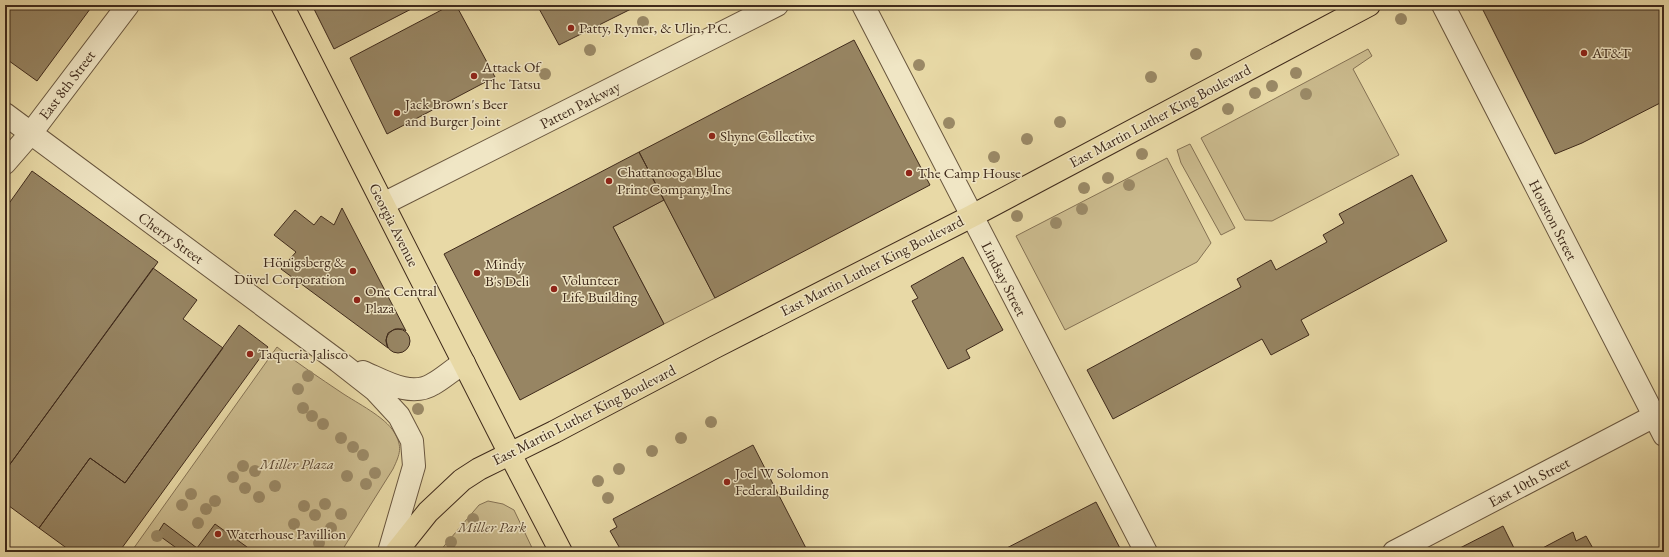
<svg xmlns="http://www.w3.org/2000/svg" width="1669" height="557" viewBox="0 0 1669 557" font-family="'EB Garamond',serif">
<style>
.green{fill:#cbbb8e;stroke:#857254}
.building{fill:#978563;stroke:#3f2a1b}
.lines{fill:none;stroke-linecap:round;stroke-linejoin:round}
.minor-casing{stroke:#69563e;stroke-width:24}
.major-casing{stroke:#3f2a1b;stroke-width:24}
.minor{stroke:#f0e6c5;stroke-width:22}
.major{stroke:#e8d9a6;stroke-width:22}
.tree{fill:#9a8966}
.poi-dot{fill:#8f2418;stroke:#f0e6c5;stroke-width:1.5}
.labels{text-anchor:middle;stroke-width:3;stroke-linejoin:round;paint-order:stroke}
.poi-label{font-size:15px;fill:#3f2a1b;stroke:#f0e6c5;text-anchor:start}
.street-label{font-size:15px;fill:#3f2a1b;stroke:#f0e6c5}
.park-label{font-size:15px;font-style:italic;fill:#5b4732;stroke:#f0e6c5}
</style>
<rect width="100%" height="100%" fill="#e8d9a6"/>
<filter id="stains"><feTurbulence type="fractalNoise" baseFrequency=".005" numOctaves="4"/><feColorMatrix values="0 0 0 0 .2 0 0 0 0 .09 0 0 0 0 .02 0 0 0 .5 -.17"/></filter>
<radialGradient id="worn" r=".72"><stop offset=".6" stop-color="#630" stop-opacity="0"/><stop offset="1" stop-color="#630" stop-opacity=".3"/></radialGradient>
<path class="green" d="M1368,49L1372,56L1353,69L1399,155L1272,221L1245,220L1201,138Z
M1190,144L1235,228L1221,235L1181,163L1177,150Z
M1167,158L1211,243L1197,262L1065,330L1016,236Z
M664,200L715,298L664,324L613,227Z
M277,347C298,364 320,378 342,393C357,403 385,417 394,432C403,447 400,454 393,469L341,552H131Z
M488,501L503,504L514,510L534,552H439L479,505Z"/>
<path class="building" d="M5,5H93L37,81L5,58Z
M312,5H419L334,49Z
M451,5H456L495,77L387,134L350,58Z
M537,5H639L559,45Z
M1482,5H1664V101L1582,143L1555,154L1481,6Z
M854,40L930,185L715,298L639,152Z
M639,152L664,200L613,227L664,324L520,400L444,254Z
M32,171L158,262L5,471V209Z
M1412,175L1447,241L1301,320L1309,335L1271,355L1262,339L1113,419L1087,370L1241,287L1237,279L1271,260L1276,270L1327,242L1323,235L1344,223L1339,214Z
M342,208L406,331L403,329H395L388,333L386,340L388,348L281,269L296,252L274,235L295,210L314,225L321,216L334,225Z
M963,257L1003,330L966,350L970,358L948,369L912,301L918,298L911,286Z
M153,268L197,300L183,319L223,348L125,483L90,458L39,528L5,503V471Z
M239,325L268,347L119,552H72L39,528L90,458L125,483Z
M386 341a12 12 0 1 1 24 0a12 12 0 1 1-24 0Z
M753,445L808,552H622L610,531L617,527L613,519Z
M1096,502L1122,552H999Z
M164,523L197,548L194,552H182L157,534Z
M215,524L247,547L253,552H194Z
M1503,526L1516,552H1460L1458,549Z
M1573,532L1576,541L1586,536L1595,552H1535Z"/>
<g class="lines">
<defs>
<path id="minor" d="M863,5L1146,552
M1443,5L1664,435
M5,114L338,361L375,390L399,416L412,441L414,466L389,552
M5,163L31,133L128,5
M383,204L777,5
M363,372C384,381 411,398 433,384C444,378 453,369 464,363
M1394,552L1664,411"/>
<path id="major" d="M282,5L510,454L561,552
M396,552L428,512L462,480L479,469L554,432L715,347L972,216L1369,5"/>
</defs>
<use href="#minor" class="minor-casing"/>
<use href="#major" class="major-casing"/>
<use href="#minor" class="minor"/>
<use href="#major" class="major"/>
</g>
<g class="tree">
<circle cx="1401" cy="19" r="6"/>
<circle cx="643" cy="22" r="6"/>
<circle cx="590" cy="50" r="6"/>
<circle cx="1196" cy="54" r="6"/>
<circle cx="919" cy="65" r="6"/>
<circle cx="1296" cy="73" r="6"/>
<circle cx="545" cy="74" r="6"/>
<circle cx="1151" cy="77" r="6"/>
<circle cx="1272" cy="86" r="6"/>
<circle cx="1255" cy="93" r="6"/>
<circle cx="1306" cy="94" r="6"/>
<circle cx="1228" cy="109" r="6"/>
<circle cx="1060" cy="122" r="6"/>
<circle cx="949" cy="123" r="6"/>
<circle cx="1027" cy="139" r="6"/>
<circle cx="1142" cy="154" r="6"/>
<circle cx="994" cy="157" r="6"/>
<circle cx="1108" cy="178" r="6"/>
<circle cx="1129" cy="185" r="6"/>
<circle cx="1084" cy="188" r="6"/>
<circle cx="1082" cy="209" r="6"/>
<circle cx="1017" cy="216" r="6"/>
<circle cx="1056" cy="223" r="6"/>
<circle cx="308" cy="376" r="6"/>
<circle cx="298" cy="389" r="6"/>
<circle cx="303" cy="408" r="6"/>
<circle cx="418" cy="409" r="6"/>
<circle cx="312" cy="416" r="6"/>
<circle cx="711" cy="422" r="6"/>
<circle cx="323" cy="424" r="6"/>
<circle cx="341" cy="438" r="6"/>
<circle cx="681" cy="438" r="6"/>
<circle cx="353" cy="447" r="6"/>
<circle cx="652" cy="451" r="6"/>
<circle cx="363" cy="455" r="6"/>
<circle cx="243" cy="466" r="6"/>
<circle cx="619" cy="469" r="6"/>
<circle cx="255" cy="471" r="6"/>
<circle cx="375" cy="473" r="6"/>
<circle cx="347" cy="476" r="6"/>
<circle cx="233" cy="477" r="6"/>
<circle cx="598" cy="481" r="6"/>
<circle cx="366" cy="484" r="6"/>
<circle cx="275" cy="486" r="6"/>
<circle cx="245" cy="488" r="6"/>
<circle cx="191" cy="494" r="6"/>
<circle cx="259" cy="497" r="6"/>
<circle cx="608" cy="498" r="6"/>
<circle cx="215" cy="501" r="6"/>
<circle cx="325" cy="504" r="6"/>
<circle cx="182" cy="505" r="6"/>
<circle cx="304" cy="506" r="6"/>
<circle cx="206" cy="509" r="6"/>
<circle cx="341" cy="514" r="6"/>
<circle cx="315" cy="515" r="6"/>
<circle cx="473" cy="519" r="6"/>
<circle cx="198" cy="523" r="6"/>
<circle cx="294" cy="524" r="6"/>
<circle cx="331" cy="528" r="6"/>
<circle cx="157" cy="536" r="6"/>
<circle cx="451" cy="542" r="6"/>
<circle cx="319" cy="543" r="6"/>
</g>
<g class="poi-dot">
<circle cx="571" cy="28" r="4"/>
<circle cx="1584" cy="53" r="4"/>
<circle cx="474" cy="76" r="4"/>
<circle cx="397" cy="113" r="4"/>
<circle cx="712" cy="136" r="4"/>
<circle cx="909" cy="173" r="4"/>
<circle cx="609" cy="181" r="4"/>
<circle cx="353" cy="271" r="4"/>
<circle cx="477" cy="273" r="4"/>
<circle cx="554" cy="289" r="4"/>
<circle cx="357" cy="300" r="4"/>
<circle cx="250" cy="354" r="4"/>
<circle cx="727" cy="482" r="4"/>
<circle cx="218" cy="534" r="4"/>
</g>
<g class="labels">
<g class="poi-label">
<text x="579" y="33">Patty, Rymer, &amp; Ulin, P.C.</text>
<text x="1592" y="58">AT&amp;T</text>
<text x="482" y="72">Attack Of<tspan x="482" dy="17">The Tatsu</tspan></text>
<text x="405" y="109">Jack Brown's Beer<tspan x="405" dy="17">and Burger Joint</tspan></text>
<text x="720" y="141">Shyne Collective</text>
<text x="617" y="177">Chattanooga Blue<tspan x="617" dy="17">Print Company, Inc</tspan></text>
<text x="917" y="178">The Camp House</text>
<text x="345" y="267" text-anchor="end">Hönigsberg &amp;<tspan x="345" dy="17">Düvel Corporation</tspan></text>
<text x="485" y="269">Mindy<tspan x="485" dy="17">B's Deli</tspan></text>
<text x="562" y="285">Volunteer<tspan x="562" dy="17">Life Building</tspan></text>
<text x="365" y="296">One Central<tspan x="365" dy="17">Plaza</tspan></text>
<text x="258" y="359">Taqueria Jalisco</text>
<text x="735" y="478">Joel W Solomon<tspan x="735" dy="17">Federal Building</tspan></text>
<text x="226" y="539">Waterhouse Pavillion</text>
</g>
<g class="street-label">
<text transform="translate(67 85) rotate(-53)" y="5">East 8th Street</text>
<text transform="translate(580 105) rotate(-27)" y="5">Patten Parkway</text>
<text transform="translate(1160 116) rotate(-28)" y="5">East Martin Luther King Boulevard</text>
<text transform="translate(1553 220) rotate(63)" y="5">Houston Street</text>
<text transform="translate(394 225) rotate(63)" y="5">Georgia Avenue</text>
<text transform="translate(171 238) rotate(36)" y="5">Cherry Street</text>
<text transform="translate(872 266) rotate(-27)" y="5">East Martin Luther King Boulevard</text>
<text transform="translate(1004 279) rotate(63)" y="5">Lindsay Street</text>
<text transform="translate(584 415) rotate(-27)" y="5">East Martin Luther King Boulevard</text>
<text transform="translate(1529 482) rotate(-28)" y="5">East 10th Street</text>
</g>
<g class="park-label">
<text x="297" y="469">Miller Plaza</text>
<text x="492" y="532">Miller Park</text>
</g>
</g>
<rect width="1669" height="557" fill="none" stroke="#e8d9a6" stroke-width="20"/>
<rect x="6" y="6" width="1657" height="545" fill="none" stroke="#3f2a1b" stroke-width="2"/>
<rect x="10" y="10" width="1649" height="537" fill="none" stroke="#3f2a1b"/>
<rect width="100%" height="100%" filter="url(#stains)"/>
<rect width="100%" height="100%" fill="url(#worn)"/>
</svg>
